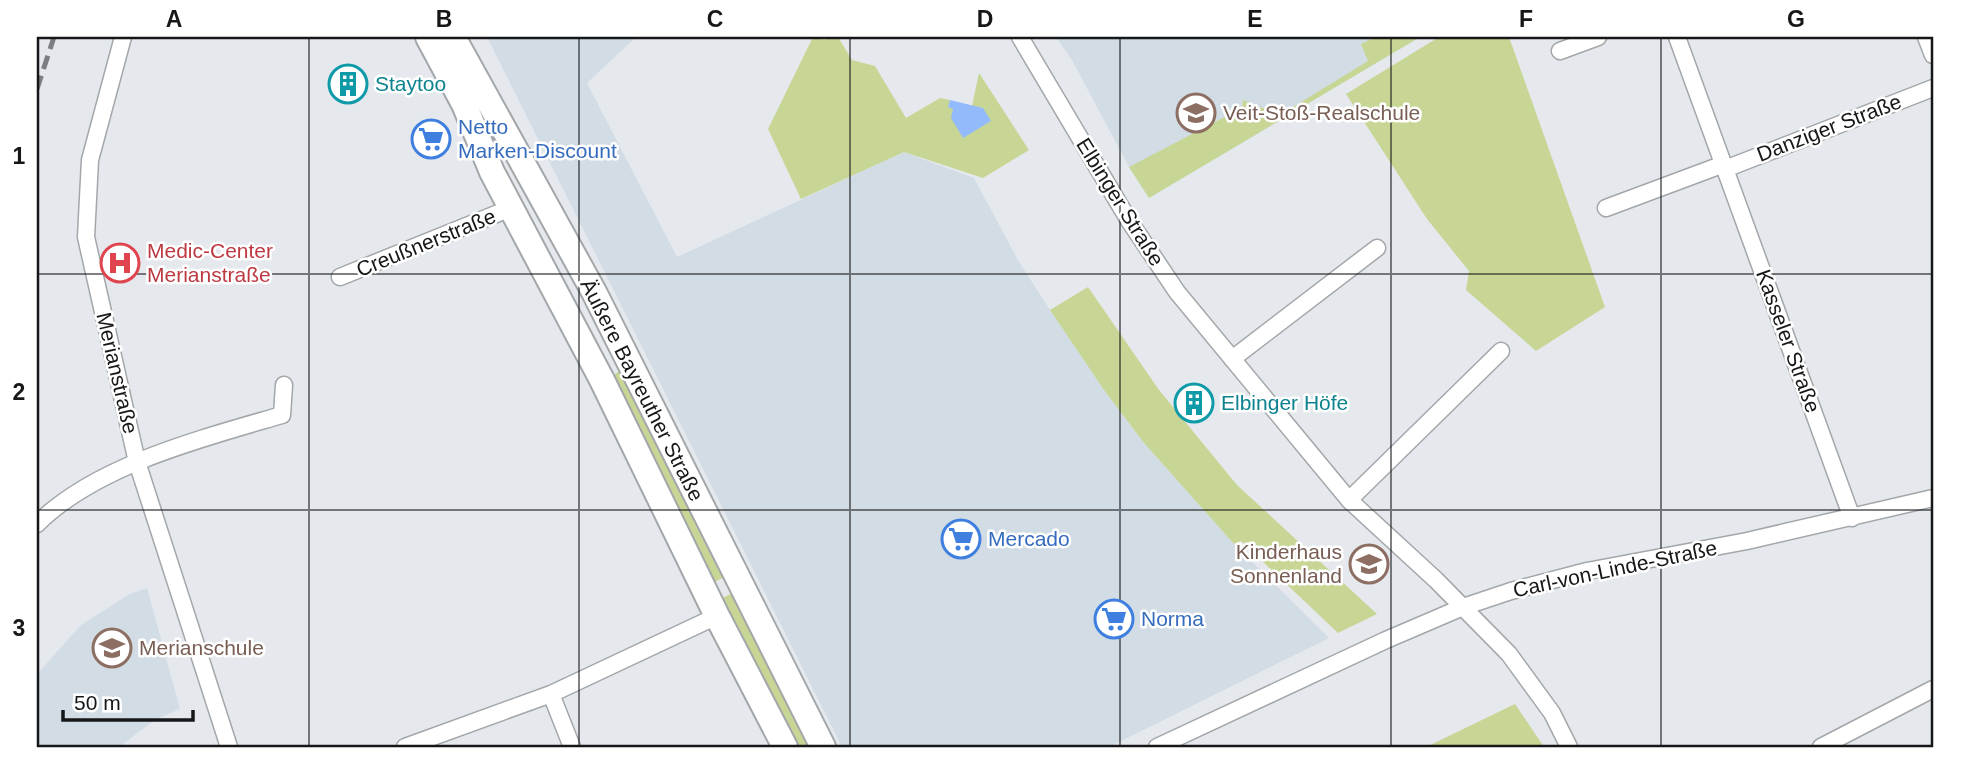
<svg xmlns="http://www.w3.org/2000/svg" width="1970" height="784" viewBox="0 0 1970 784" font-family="Arial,sans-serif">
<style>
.built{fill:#d2dce5}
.green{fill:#c7d694}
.water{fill:#93bbfb}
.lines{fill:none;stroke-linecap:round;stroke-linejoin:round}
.minor-casing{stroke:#a3a7aa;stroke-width:19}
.primary-casing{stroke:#a3a7aa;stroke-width:28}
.minor{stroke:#fff;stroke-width:16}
.primary{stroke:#fff;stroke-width:24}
.rail{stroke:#7c7f82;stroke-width:5;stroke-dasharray:14 7;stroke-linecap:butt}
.grid{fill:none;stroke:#161719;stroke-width:2;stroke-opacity:0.55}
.labels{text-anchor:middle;stroke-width:5;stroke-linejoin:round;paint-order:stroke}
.culture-label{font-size:21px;fill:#0d838f;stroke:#fff;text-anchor:start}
.education-label{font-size:21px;fill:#785e54;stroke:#fff;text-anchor:start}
.shop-label{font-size:21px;fill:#366cbe;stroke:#fff;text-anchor:start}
.street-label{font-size:21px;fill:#161719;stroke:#fff}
.health-label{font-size:21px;fill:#be3a42;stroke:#fff;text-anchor:start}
.neatline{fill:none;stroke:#161719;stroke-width:2.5}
.grid-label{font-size:23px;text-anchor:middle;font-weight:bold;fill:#161719}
</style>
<rect width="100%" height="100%" fill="#e5e9ed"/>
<path class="built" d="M487,37H636L587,83L677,257L904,152L974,178L1019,262L1050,310L1104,390L1144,443L1234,544L1329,638L1109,747H842Z
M1056,37H1420L1149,198L1129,167L1072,60Z
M147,588L180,709L156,719L119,747H37V674L81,625L130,594Z"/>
<path class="green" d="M813,37L825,40L826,37H838L852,60L875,66L906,118L940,98L950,100L948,107L983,108L972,106L979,73L1029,150L983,178L904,152L801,199L768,129Z
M1375,37H1420L1149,198L1129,167L1242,108L1243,100L1280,115L1368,61L1361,44Z
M1439,37H1509L1605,307L1536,351L1466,290L1469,271L1427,219L1346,94Z
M1088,287L1159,390L1237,485L1377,614L1338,633L1241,541L1234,544L1144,443L1104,390L1050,310Z
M618,372H623L728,575L711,584L613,376Z
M736,591L814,747H793L719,600Z
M1515,704L1544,747H1426Z"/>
<path class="water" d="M950,100L983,108L991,121L963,138L951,118L953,109L948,107Z"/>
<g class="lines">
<defs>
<path id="minor" d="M123,37L90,160L86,237L137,462L229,747
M1020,37L1128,219L1177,292L1349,500L1436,580L1509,654L1552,713L1569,747
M1677,37L1852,518
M1926,37L1933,55
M1560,51L1598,37
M1725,169L1933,88
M1606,208L1724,164
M340,277L511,208
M1232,359L1377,248
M1349,500L1501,351
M37,524C96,465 203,438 282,415L284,385
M551,694L572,747
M405,747L551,694L717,616
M1157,747L1386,640L1463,607L1511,591L1587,571L1747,541L1933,498
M1821,747L1933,689"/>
<path id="primary" d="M428,37L464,104L492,172L602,380L717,616L785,747
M453,37L594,292L823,747"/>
</defs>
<use href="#minor" class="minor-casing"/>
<use href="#primary" class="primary-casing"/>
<use href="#minor" class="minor"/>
<use href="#primary" class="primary"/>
<path class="rail" d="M37,89L54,37"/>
</g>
<path class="grid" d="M309,37V747M579,37V747M850,37V747M1120,37V747M1391,37V747M1661,37V747M37,274H1933M37,510H1933"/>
<defs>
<symbol id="building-ring" viewBox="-11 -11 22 22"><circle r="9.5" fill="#fff" stroke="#0f9aa8" stroke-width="1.5"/><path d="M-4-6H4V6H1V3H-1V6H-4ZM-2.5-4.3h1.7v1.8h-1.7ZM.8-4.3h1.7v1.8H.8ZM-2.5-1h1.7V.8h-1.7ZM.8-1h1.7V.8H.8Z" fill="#0f9aa8"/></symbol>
<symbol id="school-ring" viewBox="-11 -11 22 22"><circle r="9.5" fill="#fff" stroke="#8d6e63" stroke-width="1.5"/><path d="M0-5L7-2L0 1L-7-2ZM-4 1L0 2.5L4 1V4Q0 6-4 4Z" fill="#8d6e63"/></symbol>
<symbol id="supermarket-ring" viewBox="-11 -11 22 22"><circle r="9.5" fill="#fff" stroke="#3f7fe0" stroke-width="1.5"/><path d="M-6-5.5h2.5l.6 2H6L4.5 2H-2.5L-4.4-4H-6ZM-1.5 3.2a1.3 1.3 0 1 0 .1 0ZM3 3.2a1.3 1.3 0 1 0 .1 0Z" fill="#3f7fe0"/></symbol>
<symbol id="hospital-ring" viewBox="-11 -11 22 22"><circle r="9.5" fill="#fff" stroke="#e0444e" stroke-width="1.5"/><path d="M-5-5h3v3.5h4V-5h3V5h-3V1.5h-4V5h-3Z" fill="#e0444e"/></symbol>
</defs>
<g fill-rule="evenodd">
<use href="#building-ring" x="326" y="62" width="44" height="44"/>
<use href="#school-ring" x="1174" y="91" width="44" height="44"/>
<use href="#supermarket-ring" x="409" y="117" width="44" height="44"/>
<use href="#hospital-ring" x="98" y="241" width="44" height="44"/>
<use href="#building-ring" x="1172" y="381" width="44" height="44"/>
<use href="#supermarket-ring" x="939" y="517" width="44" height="44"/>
<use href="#school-ring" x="1347" y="542" width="44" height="44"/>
<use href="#supermarket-ring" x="1092" y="597" width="44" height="44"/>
<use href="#school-ring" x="90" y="626" width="44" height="44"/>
</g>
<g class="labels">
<g class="culture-label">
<text x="375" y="91">Staytoo</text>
<text x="1221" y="410">Elbinger Höfe</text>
</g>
<g class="education-label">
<text x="1223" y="120">Veit-Stoß-Realschule</text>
<text x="1342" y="559" text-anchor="end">Kinderhaus<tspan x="1342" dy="24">Sonnenland</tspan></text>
<text x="139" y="655">Merianschule</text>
</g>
<g class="shop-label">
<text x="458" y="134">Netto<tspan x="458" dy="24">Marken-Discount</tspan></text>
<text x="988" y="546">Mercado</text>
<text x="1141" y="626">Norma</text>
</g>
<g class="street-label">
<text transform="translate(1829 128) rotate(-21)" y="7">Danziger Straße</text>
<text transform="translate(1120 202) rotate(58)" y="7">Elbinger Straße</text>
<text transform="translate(426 243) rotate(-22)" y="7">Creußnerstraße</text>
<text transform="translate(1788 341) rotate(70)" y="7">Kasseler Straße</text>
<text transform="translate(117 373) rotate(77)" y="7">Merianstraße</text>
<text transform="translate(642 390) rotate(63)" y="7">Äußere Bayreuther Straße</text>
<text transform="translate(1615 569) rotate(-12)" y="7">Carl-von-Linde-Straße</text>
</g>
<g class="health-label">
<text x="147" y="258">Medic-Center<tspan x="147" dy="24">Merianstraße</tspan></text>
</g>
</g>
<rect width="1970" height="784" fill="none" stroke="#ffffff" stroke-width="77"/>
<path d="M63 710v10h130v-10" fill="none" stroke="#161719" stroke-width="3.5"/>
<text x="74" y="710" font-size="21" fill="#161719" stroke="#ffffff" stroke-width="5" paint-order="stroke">50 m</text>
<rect x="38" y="38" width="1894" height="708" class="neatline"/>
<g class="grid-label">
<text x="174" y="27">A</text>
<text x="444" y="27">B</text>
<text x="715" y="27">C</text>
<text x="985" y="27">D</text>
<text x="1255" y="27">E</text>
<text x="1526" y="27">F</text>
<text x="1796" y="27">G</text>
<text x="19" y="164">1</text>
<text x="19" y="400">2</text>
<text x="19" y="636">3</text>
</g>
</svg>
